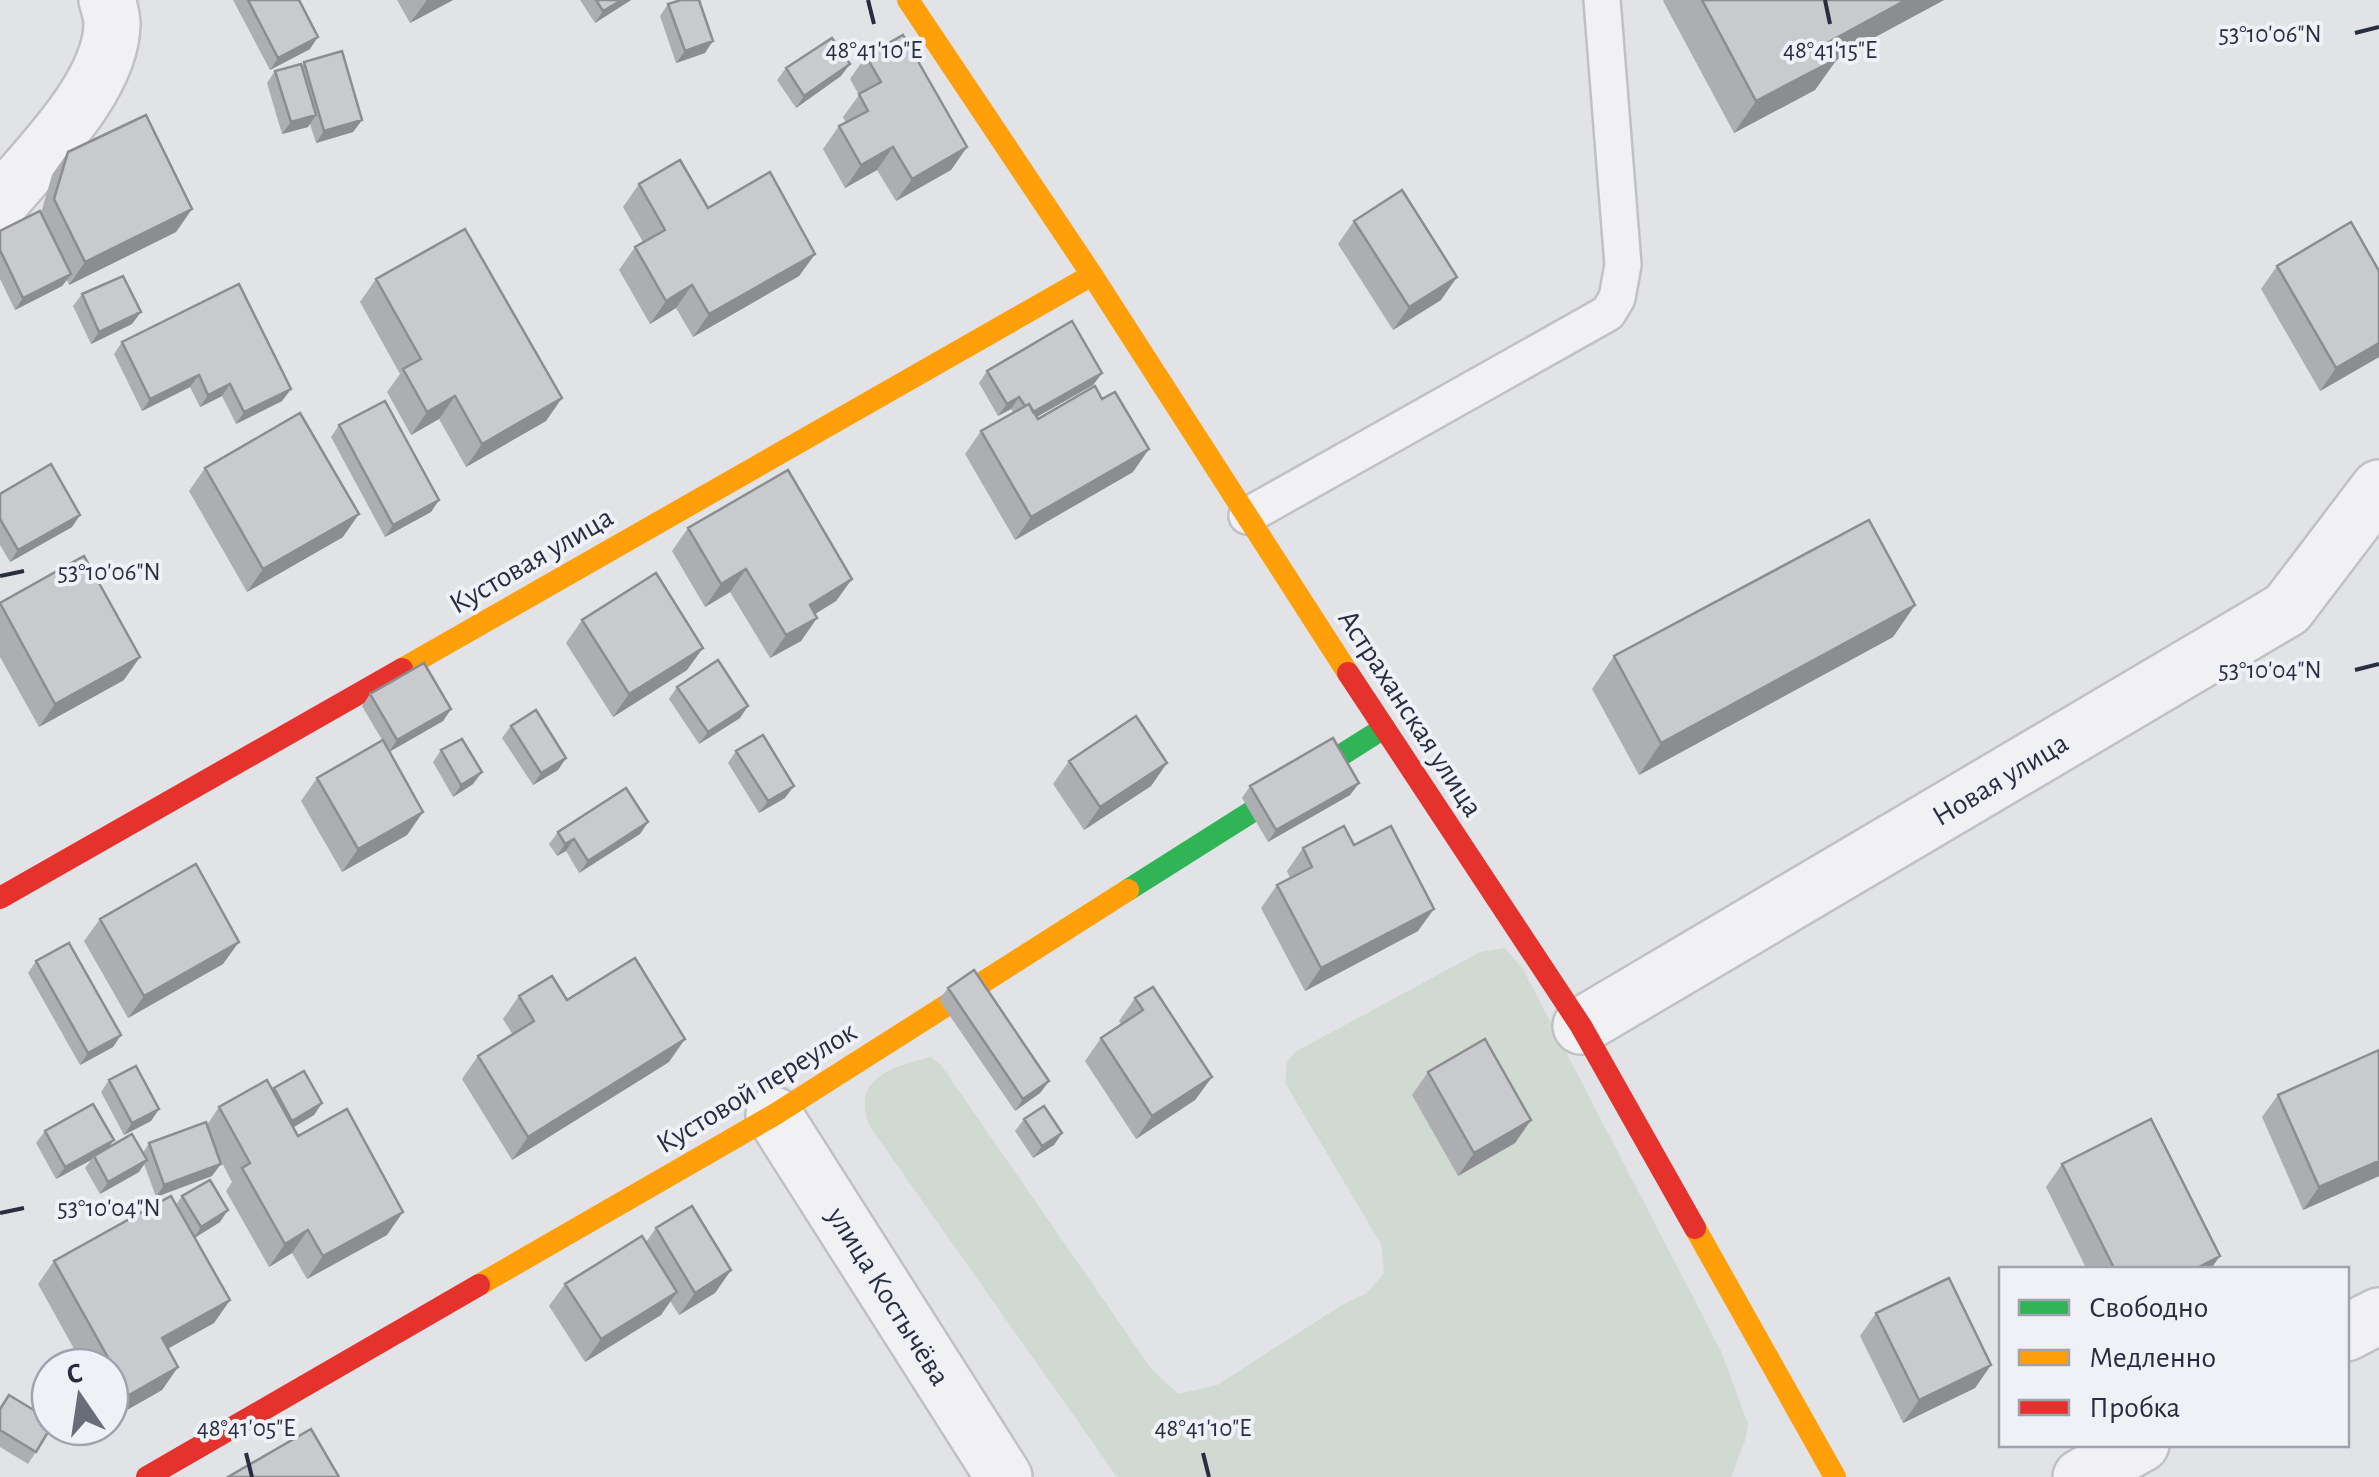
<svg xmlns="http://www.w3.org/2000/svg" width="2379" height="1477" viewBox="0 0 2379 1477" font-family="'Alegreya Sans',sans-serif">
<style>
.green{fill:#d1dad2}
.lines{fill:none;stroke-linecap:round;stroke-linejoin:round}
.lane-casing{stroke:#c0c1c5;stroke-width:40}
.street-casing{stroke:#c0c1c5;stroke-width:60}
.lane{stroke:#f1f1f3;stroke-width:35}
.street{stroke:#f1f1f3;stroke-width:55}
.fast{stroke:#30b455;stroke-width:22}
.slow{stroke:#ff9f0a;stroke-width:22}
.jam{stroke:#e5322d;stroke-width:22}
.wall{fill:#acaeb1}
.shaded-wall{fill:#8c8d90}
.building{fill:#c8cace;stroke:#8c8d90;stroke-width:2.5}
.ticks{fill:none;stroke:#282e40;stroke-width:4}
.labels{text-anchor:middle;stroke-width:8;stroke-linejoin:round;paint-order:stroke}
.street-label{font-size:30px;fill:#282e40;stroke:#eff1f6}
.ticks-label{font-size:25px;text-anchor:middle;fill:#282e40;stroke:#eff1f6;stroke-width:8;stroke-linejoin:round;paint-order:stroke}
</style>
<rect width="100%" height="100%" fill="#e2e3e7"/>
<path class="green" d="M1505,948L1523,969L1721,1351L1748,1424L1746,1438L1731,1477H1117L868,1124C867,1117 864,1106 865,1099C868,1072 909,1062 931,1057L941,1065L1150,1367L1178,1394L1217,1385L1342,1305L1367,1293L1384,1273L1381,1244L1285,1083L1287,1062L1295,1052L1480,952Z"/>
<g class="lines">
<defs>
<path id="lane" d="M1247,516L1608,313L1617,298L1623,265L1602,0"/>
<path id="street" d="M0,203C38,157 112,86 112,23C112,16 109,7 107,0
M1581,1026L2287,609L2379,488
M774,1115L1004,1477
M2346,1333L2379,1316
M2081,1477L2141,1444"/>
</defs>
<use href="#lane" class="lane-casing"/>
<use href="#street" class="street-casing"/>
<use href="#lane" class="lane"/>
<use href="#street" class="street"/>
<path class="fast" d="M1128,890L1384,728"/>
<path class="slow" d="M908,0L1092,275L1348,673
M402,669L1092,275
M1695,1228L1835,1477
M479,1285L774,1115L1128,890"/>
<path class="jam" d="M1348,673L1581,1026L1695,1228
M0,898L402,669
M147,1477L479,1285"/>
</g>
<path class="wall" d="M233,0H299L310,49L270,70Z
M397,0H453L410,23Z
M580,0H631L595,23Z
M1664,0H1944L1837,57L1815,90L1734,133L1663,1Z
M668,4L705,53L676,63L660,16Z
M866,56L967,147L951,170L896,201L877,170L845,188L823,149L839,126L846,123L843,117L859,95L850,79Z
M304,62L362,120L353,132L316,143L310,124L308,127L282,134L267,83L275,71L302,66Z
M786,68L841,76L796,108L777,80Z
M68,152L192,209L176,232L69,285L67,280L62,286L15,310L0,279V231L41,213L52,175Z
M639,184L708,208L815,254L799,276L693,337L676,308L650,324L619,270L635,247L643,242L623,207Z
M1354,221L1441,300L1393,330L1338,244Z
M2277,266L2379,357L2320,391L2261,289Z
M376,279L546,421L466,467L439,419L411,435L387,392L400,374L360,302Z
M82,294L132,324L91,344L73,306Z
M122,342L291,389L282,401L236,424L222,396L200,407L190,387L142,411L114,354Z
M987,371L1102,373L1093,385L1036,417L1133,472L1015,540L965,454L981,431L1013,412L1011,409L998,416L979,383Z
M339,425L439,500L431,512L385,537L331,437Z
M205,468L343,537L247,592L189,491Z
M0,494L80,515L72,527L10,562L0,545Z
M688,528L852,579L836,601L815,614L817,618L801,641L770,658L730,592L705,607L672,551Z
M0,603L124,680L39,727L0,657Z
M1915,605L1893,637L1639,775L1592,689L1614,656Z
M582,620L687,670L613,717L566,643Z
M677,687L740,718L699,744L669,699Z
M370,694L451,709L443,721L389,752L423,812L407,835L342,872L301,801L317,778L382,740L362,706Z
M511,726L566,758L558,770L533,785L502,738Z
M441,750L473,784L453,797L433,762Z
M736,751L785,798L759,813L728,763Z
M1069,761L1167,763L1151,786L1084,830L1053,784Z
M1359,783L1350,795L1268,842L1242,798L1250,786Z
M648,822L640,834L579,873L566,851L557,856L549,844L558,832Z
M1354,845L1418,931L1305,991L1261,908L1277,885L1290,878L1287,871L1303,848Z
M100,919L223,964L128,1018L84,941Z
M36,961L121,1035L113,1047L80,1065L28,973Z
M948,988L1049,1081L1040,1093L1015,1111L939,1000Z
M519,996L567,1000L669,1062L512,1160L462,1079L478,1056L513,1035L503,1019Z
M1135,998L1212,1077L1195,1100L1136,1139L1085,1061L1101,1038L1122,1025L1119,1021Z
M1428,1072L1531,1120L1515,1143L1458,1176L1412,1095Z
M109,1080L159,1109L151,1121L124,1135L101,1092Z
M274,1088L322,1103L314,1115L293,1127L298,1136L387,1235L307,1279L292,1253L269,1267L226,1191L232,1182L219,1157L212,1176L156,1197L144,1164L139,1172L100,1194L85,1168L91,1160L56,1179L36,1143L45,1131L108,1148L143,1153L149,1143L207,1125L219,1107L273,1090Z
M2278,1095L2379,1176L2303,1210L2262,1117Z
M1024,1119L1062,1133L1054,1145L1033,1158L1015,1131Z
M2062,1164L2210,1270H2087L2046,1187Z
M182,1196L220,1222L195,1237L230,1300L214,1323L168,1348L178,1367L162,1390L113,1418L110,1413V1367H84L38,1284L54,1261L176,1205Z
M656,1228L731,1270L715,1293L679,1315L670,1301L661,1315L585,1362L549,1306L565,1284L646,1242Z
M1876,1313L1991,1365L1975,1388L1903,1423L1860,1336Z
M9,1395L36,1452L28,1464L0,1447V1408Z"/>
<path class="shaded-wall" d="M427,0H453L410,23Z
M622,0H631L595,23L603,11Z
M1906,0H1944L1807,74L1829,42Z
M318,37L310,49L270,70L278,58Z
M713,41L705,53L676,63L685,51Z
M1838,58L1815,90L1734,133L1756,101Z
M850,64L841,76L796,108L804,96Z
M316,115L308,127L282,134L291,122Z
M362,120L353,132L316,143L324,131Z
M893,147L877,170L845,188L861,165Z
M967,147L951,170L896,201L912,179Z
M192,209L176,232L69,285L85,262Z
M815,254L799,276L693,337L709,314Z
M71,274L62,286L15,310L23,298Z
M1457,277L1441,300L1393,330L1409,307Z
M692,285L676,308L650,324L666,301Z
M141,312L132,324L91,344L99,332Z
M2379,343V357L2320,391L2336,368Z
M1102,373L1093,385L1021,426L1030,414Z
M199,375L190,387L142,411L150,399Z
M230,384L222,396L200,407L208,395Z
M291,389L282,401L236,424L244,412Z
M455,396L439,419L411,435L427,412Z
M1019,397L1011,409L998,416L1007,404Z
M562,398L546,421L466,467L482,444Z
M1149,449L1133,472L1015,540L1031,517Z
M439,500L431,512L385,537L393,525Z
M359,514L343,537L247,592L263,569Z
M80,515L72,527L10,562L18,550Z
M746,569L730,592L705,607L721,584Z
M852,579L836,601L794,627L810,605Z
M1915,605L1893,637L1639,775L1661,743Z
M817,618L801,641L770,658L786,635Z
M703,648L687,670L613,717L629,694Z
M140,657L124,680L39,727L55,704Z
M748,706L740,718L699,744L708,732Z
M451,709L443,721L389,752L397,740Z
M566,758L558,770L533,785L541,773Z
M1167,763L1151,786L1084,830L1100,807Z
M482,772L473,784L453,797L461,785Z
M1359,783L1350,795L1268,842L1276,830Z
M794,786L785,798L759,813L768,801Z
M423,812L407,835L342,872L358,849Z
M648,822L640,834L579,873L588,861Z
M574,839L566,851L557,856L565,844Z
M1434,909L1418,931L1305,991L1321,968Z
M239,942L223,964L128,1018L144,996Z
M121,1035L113,1047L80,1065L88,1053Z
M685,1039L669,1062L512,1160L528,1137Z
M1212,1077L1195,1100L1136,1139L1152,1116Z
M1049,1081L1040,1093L1015,1111L1023,1099Z
M322,1103L314,1115L284,1133L292,1121Z
M159,1109L151,1121L124,1135L132,1123Z
M1531,1120L1515,1143L1458,1176L1474,1153Z
M1062,1133L1054,1145L1033,1158L1042,1146Z
M114,1140L105,1152L94,1156L91,1160L56,1179L65,1167Z
M147,1160L139,1172L100,1194L108,1182Z
M2379,1161V1176L2303,1210L2319,1187Z
M221,1164L212,1176L156,1197L164,1185Z
M228,1210L220,1222L193,1239L201,1227Z
M403,1212L387,1235L307,1279L323,1256Z
M308,1230L292,1253L269,1267L285,1244Z
M2220,1256L2210,1270H2193Z
M731,1270L715,1293L679,1315L695,1293Z
M677,1292L661,1315L585,1362L601,1339Z
M230,1300L214,1323L146,1361L162,1338Z
M1991,1365L1975,1388L1903,1423L1919,1400Z
M178,1367L162,1390L113,1418L129,1395Z"/>
<path class="building" d="M248,0H299L318,37L278,58Z
M596,0H622L603,11Z
M681,0H699L713,41L685,51L668,4Z
M1702,0H1906L1829,42L1838,58L1756,101Z
M903,35L967,147L912,179L893,147L861,165L839,126L868,111L859,94L881,82L866,56Z
M832,38L850,64L804,96L786,68Z
M342,51L362,120L324,131L304,62Z
M301,64L316,115L291,122L275,71Z
M146,115L192,209L85,262L54,199L68,152Z
M680,160L708,208L770,172L815,254L709,314L692,285L666,301L635,247L665,230L639,184Z
M1402,190L1457,277L1409,307L1354,221Z
M40,211L71,274L23,298L0,250V231Z
M2351,222L2379,271V343L2336,368L2277,266Z
M465,229L562,398L482,444L455,396L427,412L403,369L421,359L376,279Z
M123,276L141,312L99,332L82,294Z
M239,284L291,389L244,412L230,384L208,395L199,375L150,399L122,342Z
M1072,321L1102,373L1033,412L1029,404L1025,406L1019,397L1007,404L987,371Z
M1095,386L1102,399L1115,392L1149,449L1031,517L981,431L1029,404L1038,419Z
M385,401L439,500L393,525L339,425Z
M300,413L359,514L263,569L205,468Z
M51,464L80,515L18,550L0,519V494Z
M788,470L852,579L810,605L817,618L786,635L746,569L721,584L688,528Z
M1869,520L1915,605L1661,743L1614,656Z
M84,556L140,657L55,704L0,603Z
M656,573L703,648L629,694L582,620Z
M718,660L748,706L708,732L677,687Z
M424,663L451,709L397,740L370,694Z
M536,710L566,758L541,773L511,726Z
M1136,716L1167,763L1100,807L1069,761Z
M763,735L794,786L768,801L736,751Z
M1333,738L1359,783L1276,830L1250,786Z
M462,739L482,772L461,785L441,750Z
M383,740L423,812L358,849L317,778Z
M626,788L648,822L588,861L574,839L565,844L558,832Z
M1344,826L1354,845L1391,826L1434,909L1321,968L1277,885L1312,867L1303,848Z
M196,864L239,942L144,996L100,919Z
M69,943L121,1035L88,1053L36,961Z
M635,958L685,1039L528,1137L478,1056L534,1021L519,996L552,976L567,1000Z
M974,970L1049,1081L1023,1099L948,988Z
M1153,987L1212,1077L1152,1116L1101,1038L1143,1010L1135,998Z
M1485,1039L1531,1120L1474,1153L1428,1072Z
M2379,1050V1161L2319,1187L2278,1095Z
M136,1066L159,1109L132,1123L109,1080Z
M304,1071L322,1103L292,1121L274,1088Z
M267,1080L298,1136L347,1109L403,1212L323,1256L308,1230L285,1244L242,1168L250,1163L219,1107Z
M93,1104L114,1140L65,1167L45,1131Z
M1044,1106L1062,1133L1042,1146L1024,1119Z
M2151,1119L2220,1256L2193,1270H2115L2062,1164Z
M206,1122L221,1164L164,1185L149,1143Z
M132,1134L147,1160L108,1182L94,1156Z
M210,1180L228,1210L201,1227L182,1196Z
M171,1196L230,1300L162,1338L178,1367L129,1395L54,1261Z
M692,1206L731,1270L695,1293L656,1228Z
M642,1236L677,1292L601,1339L565,1284Z
M1949,1278L1991,1365L1919,1400L1876,1313Z
M9,1395L50,1420L51,1427L36,1452L0,1430V1409Z
M311,1429L339,1477H228Z"/>
<path class="ticks" d="M868,0L874,24M1825,0L1830,24M2355,33L2379,27M0,576L24,571M2355,670L2379,664M0,1213L24,1208M246,1453L252,1477M1203,1453L1209,1477"/>
<g class="labels">
<g class="street-label">
<text transform="translate(531 560) rotate(-30)" y="10">Кустовая улица</text>
<text transform="translate(1411 713) rotate(57)" y="10">Астраханская улица</text>
<text transform="translate(2000 779) rotate(-31)" y="10">Новая улица</text>
<text transform="translate(756 1087) rotate(-31)" y="10">Кустовой переулок</text>
<text transform="translate(889 1296) rotate(58)" y="10">улица Костычёва</text>
</g>
</g>
<g class="ticks-label">
<text x="2270" y="42">53°10'06"N</text>
<text x="874" y="58">48°41'10"E</text>
<text x="1830" y="58">48°41'15"E</text>
<text x="109" y="580">53°10'06"N</text>
<text x="2270" y="678">53°10'04"N</text>
<text x="109" y="1216">53°10'04"N</text>
<text x="246" y="1436">48°41'05"E</text>
<text x="1203" y="1436">48°41'10"E</text>
</g>
<rect x="1999" y="1267" width="350" height="180" fill="#eff1f6" stroke="#9fa3ad" stroke-width="2.5"/>
<rect x="2019" y="1300" width="50" height="15" fill="#30b455" stroke="#9fa3ad" stroke-width="2.5"/>
<text x="2089" y="1317" font-size="30" fill="#282e40">Свободно</text>
<rect x="2019" y="1350" width="50" height="15" fill="#ff9f0a" stroke="#9fa3ad" stroke-width="2.5"/>
<text x="2089" y="1367" font-size="30" fill="#282e40">Медленно</text>
<rect x="2019" y="1400" width="50" height="15" fill="#e5322d" stroke="#9fa3ad" stroke-width="2.5"/>
<text x="2089" y="1417" font-size="30" fill="#282e40">Пробка</text>
<g transform="translate(80 1397) rotate(347)"><circle r="48" fill="#eff1f6" stroke="#9fa3ad" stroke-width="2.5"/>
<path d="M0-8L18 38L0 25L-18 38Z" fill="#696d7a"/>
<text y="-15" font-size="28" font-weight="bold" text-anchor="middle" fill="#282e40">С</text>
</g>
</svg>
